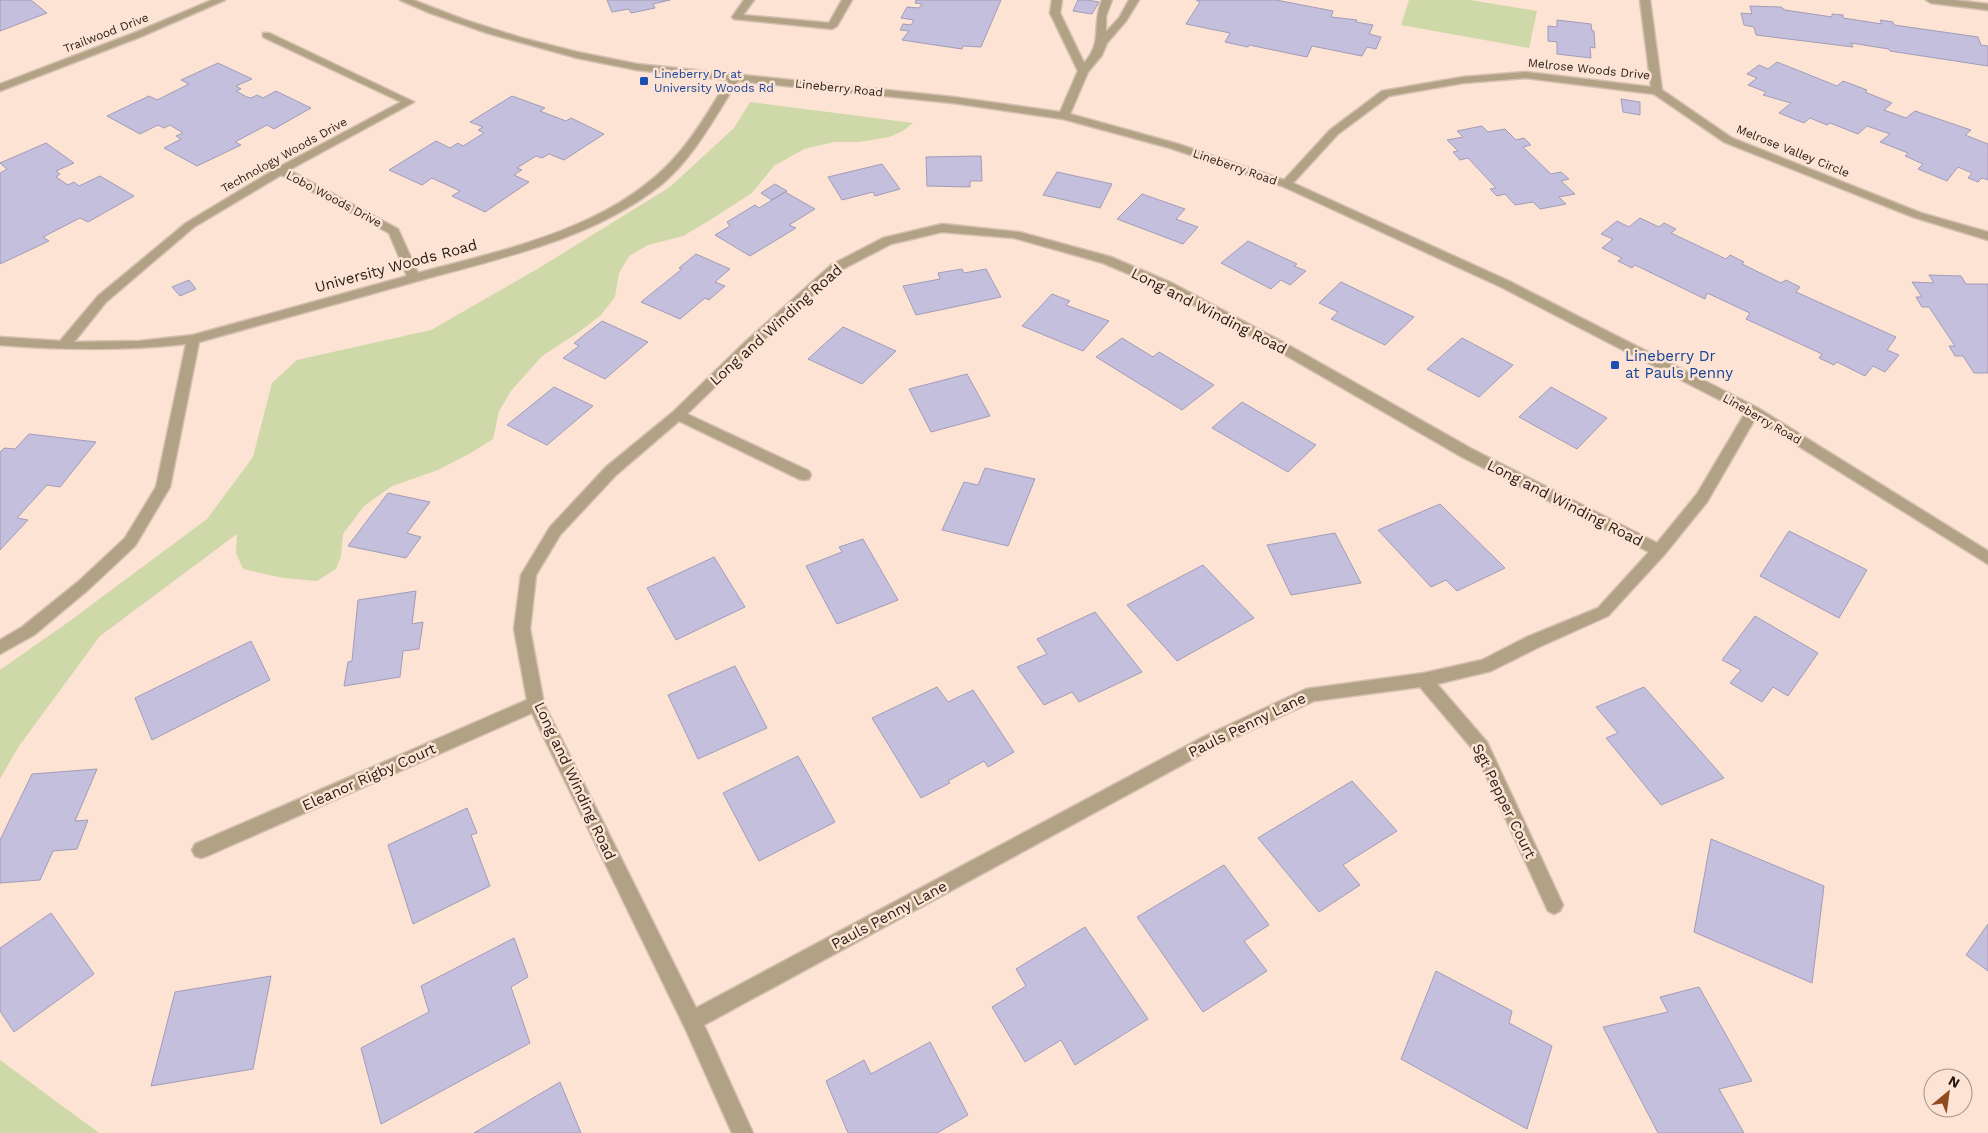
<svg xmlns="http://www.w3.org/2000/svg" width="1988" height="1133" viewBox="0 0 1988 1133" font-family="'Work Sans',sans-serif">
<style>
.green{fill:#cfd8a9}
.building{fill:#c5bfde;stroke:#a29cb9}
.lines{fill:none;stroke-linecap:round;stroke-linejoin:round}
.minor-casing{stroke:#d5bfb1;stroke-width:3}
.minor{fill:#b1a285;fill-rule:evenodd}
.transit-dot{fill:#1a4fb4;stroke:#fce3d3;stroke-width:2}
.labels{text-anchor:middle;stroke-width:5;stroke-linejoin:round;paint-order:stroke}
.far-street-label{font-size:12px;fill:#251b14;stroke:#fce3d3}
.far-transit-label{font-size:12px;fill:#164399;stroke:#fce3d3;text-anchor:start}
.street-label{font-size:15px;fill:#251b14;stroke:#fce3d3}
.transit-label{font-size:15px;fill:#164399;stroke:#fce3d3;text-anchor:start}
</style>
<rect width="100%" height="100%" fill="#fce3d3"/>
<path class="green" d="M1409,0H1470L1537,11L1529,48L1401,25Z
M750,102L913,123L903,131L889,137L859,142H834L804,149L774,166L752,193L707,222L683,236L648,245L629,256L619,273L615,297L600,316L579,332L542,356L511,391L499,411L493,439L469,454L438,470L392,486L364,506L343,534L341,556L336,569L317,581L283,578L243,569L236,553L237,534L100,636L19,746L0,779V670L67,623L207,519L253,457L272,383L297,360L431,330L539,268L670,187L734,128Z
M0,1060L99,1133H0Z"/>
<path class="building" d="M0,0H31L47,13L0,31Z
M607,0H670L653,4L655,8L631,13L629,9L612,12Z
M916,0H1001L981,47L963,46L962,49L902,40L909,31L900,30L903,24L911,25L914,20L901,18L907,7L919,8L922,4L915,3Z
M1078,0H1087L1099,2L1092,14L1073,11Z
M1196,0H1276L1333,11L1331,17L1357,20L1356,22L1373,25L1369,34L1381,37L1376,49L1367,47L1362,56L1312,46L1307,57L1249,45L1248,47L1225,42L1230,33L1186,24L1200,2Z
M1750,6L1781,7L1785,10L1832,17V14L1843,15V18L1882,24L1880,20L1893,22L1894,25L1978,37L1981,45L1988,46V66L1890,51L1889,49L1851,43L1853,47L1756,35L1754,27L1744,25L1741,13L1752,14Z
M1557,20L1591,24L1592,31H1594L1595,48L1590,47L1591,58L1557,54V42L1548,41V26L1557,27Z
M1777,62L1837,86L1843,81L1867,90L1865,92L1892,103L1884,110L1906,118L1915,111L1971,130L1965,135L1988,144V180L1982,178L1978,182L1968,178L1972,173L1958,167L1947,181L1918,169L1923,164L1905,156L1908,153L1880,142L1890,134L1867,126L1858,134L1830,123L1827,125L1810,118L1804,123L1779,113L1791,103L1763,95L1766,92L1748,85L1757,78L1747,74L1759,65L1768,69Z
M218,63L252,79L236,86L241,89L236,91L247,97L251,98L257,95L263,98L276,91L311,108L274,129L267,125L235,142L241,145L197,166L164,148L181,139L176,136L183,133L170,125L164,128L158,125L140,134L107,116L149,96L157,100L189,84L181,80Z
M512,96L545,108L540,111L566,121L571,118L604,134L564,160L549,154L542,158L536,156L517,168L522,170L514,175L529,182L485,212L452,196L460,191L432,178L422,185L389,170L436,141L450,148L458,143L463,146L484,133L478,130L483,127L470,122Z
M1621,99L1640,102V115L1623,112Z
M1482,126L1488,132L1505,129L1516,140L1524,138L1531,145L1523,147L1551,174L1561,172L1569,179L1561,181L1575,194L1559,197L1566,204L1540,209L1533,202L1515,205L1505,194L1497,196L1490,189L1496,188L1468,158L1460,160L1453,152L1458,151L1447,140L1463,137L1457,131Z
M46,143L74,163L56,171L60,174L56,177L68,185L74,182L79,186L100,176L134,196L88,222L80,218L43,237L49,241L0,264V173L7,169L0,163Z
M981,156L982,181H970V187L927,186L926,157Z
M882,164L900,189L875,196L873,192L842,200L828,177Z
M1057,172L1112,184L1100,208L1043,195Z
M775,184L787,191L772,200L761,193Z
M785,192L815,209L789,225L796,228L750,256L715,235L730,226L727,222L755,205L759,208Z
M1142,194L1185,209L1176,219L1198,227L1183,244L1117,219Z
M1640,218L1659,227L1664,223L1676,229L1671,233L1726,259L1730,255L1744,262L1742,264L1781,283L1786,280L1800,287L1796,292L1896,337L1887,350L1899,355L1885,372L1873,366L1865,376L1837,362L1834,365L1819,358L1822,354L1746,319L1750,313L1707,293L1705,299L1635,265L1632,268L1618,261L1622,258L1602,248L1613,239L1601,234L1617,221L1629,227Z
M1248,241L1297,264L1294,266L1306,271L1290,285L1281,280L1271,289L1221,263Z
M696,254L730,269L715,282L725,286L709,300L705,298L680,319L641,302L682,269L679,268Z
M962,269L964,273L986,269L1001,297L916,315L903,286L940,279L938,273Z
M1929,275L1961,276L1966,284H1988V373H1974L1963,356H1955L1949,346H1955L1929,307H1922L1916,297H1922L1912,282L1934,283Z
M189,280L196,289L180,296L172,287Z
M1341,282L1414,317L1385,345L1331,319L1338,312L1319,303Z
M1052,294L1070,301L1066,305L1109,321L1083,351L1022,326Z
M602,321L648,342L605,379L563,358L579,346L574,343Z
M843,327L896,351L862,384L808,359Z
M1122,338L1153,357L1159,352L1214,385L1182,410L1096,357Z
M1462,338L1513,365L1479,397L1427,369Z
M967,374L990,416L931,432L909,389Z
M554,387L593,406L547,445L507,425Z
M1551,387L1607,418L1577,449L1519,417Z
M1242,402L1316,445L1288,472L1212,428Z
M29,434L96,442L60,487L47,485L17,518L28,520L0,550V452L4,448L15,449Z
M985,468L1035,479L1008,546L942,530L964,482L978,485Z
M388,493L430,502L407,533L421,537L406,558L348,546Z
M1440,504L1505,568L1457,591L1446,580L1431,587L1378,530Z
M1789,531L1867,570L1839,618L1760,576Z
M1335,533L1361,583L1291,595L1267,545Z
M863,539L898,600L837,624L806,566L842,552L839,547Z
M714,557L745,607L676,640L647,588Z
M1203,565L1254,618L1177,661L1127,605Z
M416,591L412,624L423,622L419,649L403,651L400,677L344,686L348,662L352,661L358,600Z
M1095,612L1142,672L1079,702L1072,692L1044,705L1017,667L1047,654L1037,639Z
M1755,616L1818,653L1788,696L1773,687L1762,702L1730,683L1741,670L1722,660Z
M251,641L270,680L152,740L135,698Z
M735,666L767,728L698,759L668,695Z
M937,687L948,702L973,690L1014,752L988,767L984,761L948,781L950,783L921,798L872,718Z
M1644,687L1724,778L1661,805L1606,738L1618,733L1596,707Z
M798,756L835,822L759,861L723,793Z
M97,769L75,821L88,820L77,849L53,851L40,880L0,883V840L32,774Z
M1352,781L1397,831L1343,865L1360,885L1319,912L1258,838Z
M467,808L477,833L471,835L490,886L413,924L388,845Z
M1711,839L1824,886L1812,983L1694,932Z
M1224,865L1269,925L1244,941L1267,971L1203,1012L1137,917Z
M51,913L94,974L14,1032L0,1011V948Z
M1988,924V971L1966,955Z
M1085,927L1148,1019L1075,1065L1061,1040L1025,1062L992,1007L1026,986L1016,969Z
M514,938L528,977L511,987L530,1043L381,1124L361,1048L429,1012L421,986Z
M1436,971L1512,1011L1509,1023L1552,1046L1527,1129L1401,1059Z
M271,976L253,1069L151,1086L175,992Z
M1699,987L1752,1081L1719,1089L1744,1133H1658L1603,1027L1668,1012L1660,997Z
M930,1042L968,1115L937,1133H848L826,1081L864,1060L871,1074Z
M560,1082L581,1133H474Z"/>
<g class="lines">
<defs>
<path id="minor" d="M212,0H225L140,37L0,91V84L134,33Z
M400,0H413L465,20L522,38L577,52L637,64L953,97L1060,112L1078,71L1050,13L1052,0H1062L1060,13L1084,63C1104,41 1091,26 1102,0H1112L1106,16V32L1119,18L1129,0H1139L1126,21L1107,43L1102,55L1088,72L1070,114L1178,144L1284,180L1330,130L1382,91L1463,77L1526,72L1651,87L1640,0H1650L1662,90L1732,138L1921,213L1988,232V240L1913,217L1724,142L1654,94L1526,78L1463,83L1389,96L1338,134L1293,183L1509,281L1758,408L1988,551V564L1755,419L1707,502L1664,555L1608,616L1539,647L1491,671L1437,684L1487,742L1563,905L1560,911L1554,914L1548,911L1475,752L1420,687L1314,701L1215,747L704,1025L753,1133H732L685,1028L532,713L207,856L201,858L195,856L192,850L195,844L527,700L514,629L521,575L550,527L606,467L673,412L746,341L831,265L883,238L942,224L1019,232L1111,257L1172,283L1290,346L1472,449L1657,543L1697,494L1745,413L1501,287L1282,186L1170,148L1063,119L953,103L738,81C715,116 695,156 662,184C593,239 504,257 421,280C347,301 273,321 199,342L170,487L135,546L89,589L34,635L0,654V640L22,627L79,581L125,538L156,487L186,344C123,351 63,350 0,345V337L60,341L98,296L186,223L277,168L401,102L263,37V33H269L414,102L289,170L398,229L418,273C507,249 614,228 677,155C697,133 712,105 728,80L637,70L577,58L487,33L430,13ZM281,175L389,233L407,276L193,335L140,341L74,342L106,302L194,227ZM942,232L1014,238L1103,263L1164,289L1280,352L1462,457L1649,552L1598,608L1527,637L1482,660L1424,673L1306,689L1203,737L696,1008L544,704L530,629L536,575L560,535L616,475L679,421L799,479L804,480L809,479L811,475L809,471L687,414L756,347L839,271L891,244Z
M744,0H754L743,15L829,23L842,0H852L837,26L832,29L734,19L732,17Z
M1926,0H1954L1988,4V10L1931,3Z"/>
</defs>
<use href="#minor" class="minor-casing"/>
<use href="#minor" class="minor"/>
</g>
<g class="transit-dot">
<rect x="639" y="76" width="10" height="10" rx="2.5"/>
<rect x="1610" y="360" width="10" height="10" rx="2.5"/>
</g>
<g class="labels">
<g class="far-street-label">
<text transform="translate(106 33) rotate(-21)" y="4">Trailwood Drive</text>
<text transform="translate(1589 69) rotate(6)" y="4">Melrose Woods Drive</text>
<text transform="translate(839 88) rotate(6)" y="4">Lineberry Road</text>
<text transform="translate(1793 151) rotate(22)" y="4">Melrose Valley Circle</text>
<text transform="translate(284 155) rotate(-29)" y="4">Technology Woods Drive</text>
<text transform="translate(1235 167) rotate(19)" y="4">Lineberry Road</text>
<text transform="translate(334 199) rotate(28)" y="4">Lobo Woods Drive</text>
<text transform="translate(1762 419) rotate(30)" y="4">Lineberry Road</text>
</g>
<g class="far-transit-label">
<text x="654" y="78">Lineberry Dr at<tspan x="654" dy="14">University Woods Rd</tspan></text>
</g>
<g class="street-label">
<text transform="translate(396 266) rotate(-15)" y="5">University Woods Road</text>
<text transform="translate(1209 311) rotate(27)" y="5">Long and Winding Road</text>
<text transform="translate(776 325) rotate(-42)" y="5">Long and Winding Road</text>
<text transform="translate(1565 503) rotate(27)" y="5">Long and Winding Road</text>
<text transform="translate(1247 725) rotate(-26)" y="5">Pauls Penny Lane</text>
<text transform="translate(369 777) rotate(-24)" y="5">Eleanor Rigby Court</text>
<text transform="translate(575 781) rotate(65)" y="5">Long and Winding Road</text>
<text transform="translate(1504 801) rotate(64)" y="5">Sgt Pepper Court</text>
<text transform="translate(889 915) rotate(-28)" y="5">Pauls Penny Lane</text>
</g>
<g class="transit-label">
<text x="1625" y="361">Lineberry Dr<tspan x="1625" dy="17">at Pauls Penny</tspan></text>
</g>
</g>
<g transform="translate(1948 1093) rotate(29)"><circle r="24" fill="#fce3d3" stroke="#a69387"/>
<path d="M0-4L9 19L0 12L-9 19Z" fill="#904b21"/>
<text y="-8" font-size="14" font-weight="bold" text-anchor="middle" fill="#251b14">N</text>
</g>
</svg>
